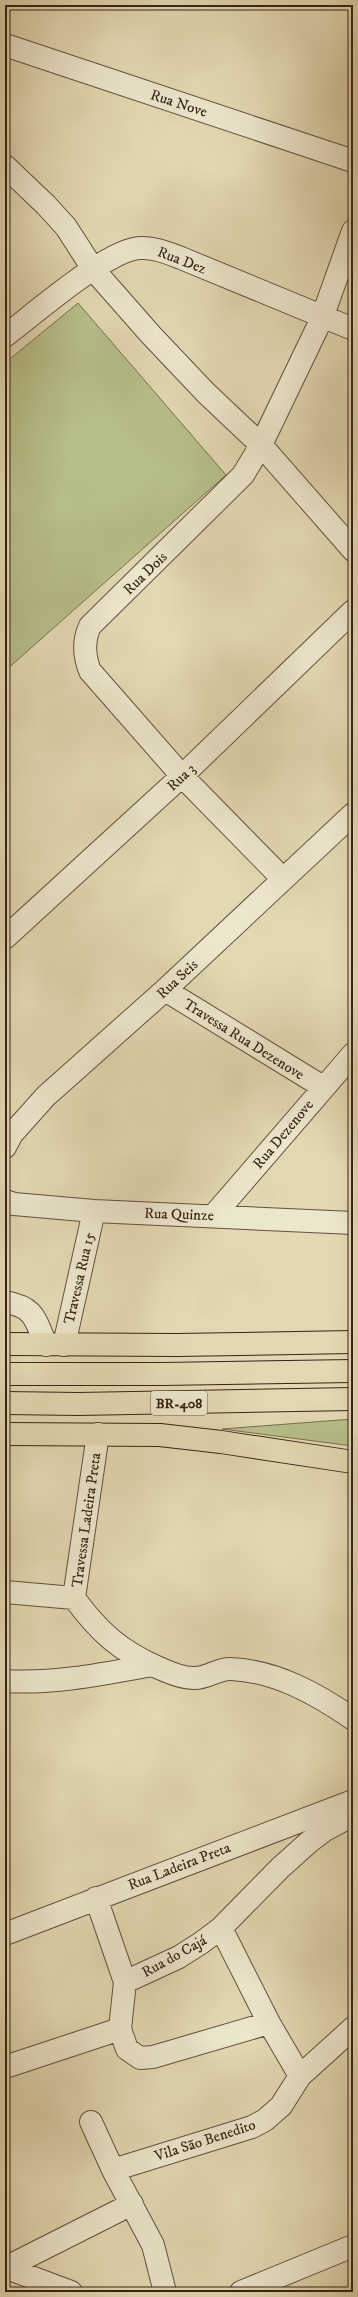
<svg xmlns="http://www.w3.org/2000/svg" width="358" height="2297" viewBox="0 0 358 2297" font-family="'IM FELL DW Pica',serif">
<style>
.green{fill:#b7be89;stroke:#777051}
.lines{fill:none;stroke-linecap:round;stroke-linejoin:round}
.minor-casing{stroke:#62503f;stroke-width:24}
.major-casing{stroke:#372319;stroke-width:24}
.highway-casing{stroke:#372319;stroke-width:24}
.minor{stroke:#ece6cc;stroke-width:22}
.major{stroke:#e2d8b1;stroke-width:22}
.highway{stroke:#e2d8b1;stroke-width:22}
.labels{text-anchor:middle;stroke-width:4;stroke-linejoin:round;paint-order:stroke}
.shield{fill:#ece6cc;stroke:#6d5e4f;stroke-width:1}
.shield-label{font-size:14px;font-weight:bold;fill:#372319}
.street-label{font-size:15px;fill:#372319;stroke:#ece6cc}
</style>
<rect width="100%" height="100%" fill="#e2d8b1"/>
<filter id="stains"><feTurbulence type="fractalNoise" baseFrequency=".005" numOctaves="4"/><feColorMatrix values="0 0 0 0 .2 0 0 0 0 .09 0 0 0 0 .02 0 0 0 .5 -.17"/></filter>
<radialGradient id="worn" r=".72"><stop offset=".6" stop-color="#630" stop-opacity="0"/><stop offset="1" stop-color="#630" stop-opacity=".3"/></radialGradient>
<path class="green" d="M78,303L226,475L5,671V363Z
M353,1419V1446L222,1429Z"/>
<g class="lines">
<defs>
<path id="minor" d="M5,45L353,161
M5,166L46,205L66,227L93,269L151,335L206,393L261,445L353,550
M5,336C33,315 108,249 140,248C154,247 168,253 181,258L353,329
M283,879L182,776L90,671C84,656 83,641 90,626L243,475L261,445L322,318L353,231
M5,938L182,776L353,611
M165,990L323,1087
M5,1147L12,1134L46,1096L165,990L353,814
M5,1201L14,1204L94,1211L353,1223
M214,1215L353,1054
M5,1302C35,1307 35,1319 46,1345
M64,1345L94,1211
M98,1434L74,1598C99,1632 120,1651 159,1668C170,1673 182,1678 193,1678C207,1679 218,1668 231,1669C276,1671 317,1694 353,1719
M5,1592L74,1598
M5,1681C55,1684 103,1674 152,1665
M96,1898L125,1982L120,2029
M221,1928L269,2023L300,2076
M5,1934L353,1801
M125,1982L179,1957L201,1943L221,1928L280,1868L309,1842L325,1830L353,1815
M5,2067L120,2029L127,2049L140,2058L153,2057L269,2023
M91,2122L113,2170L153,2245L165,2292
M113,2170L252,2127L265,2120L281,2106L300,2076L353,2028
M5,2268L132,2204
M7,2268L71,2292
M241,2292L353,2246"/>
<path id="major" d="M5,1344L177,1345L353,1342
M5,1434L160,1435L221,1442L353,1462"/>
<path id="highway" d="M5,1374H162L353,1371
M5,1403L78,1404L353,1399"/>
</defs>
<use href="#minor" class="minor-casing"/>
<use href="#major" class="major-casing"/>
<use href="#highway" class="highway-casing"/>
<use href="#minor" class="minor"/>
<use href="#major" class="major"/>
<use href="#highway" class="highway"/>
</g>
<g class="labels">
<rect class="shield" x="151" y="1391" width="56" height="24" rx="3"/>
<g class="shield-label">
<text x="179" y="1408">BR-408</text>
</g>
<g class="street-label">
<text transform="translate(179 103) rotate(18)" y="5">Rua Nove</text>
<text transform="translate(182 260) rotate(21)" y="5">Rua Dez</text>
<text transform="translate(145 573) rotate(-44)" y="5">Rua Dois</text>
<text transform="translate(181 777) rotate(-43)" y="5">Rua 3</text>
<text transform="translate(177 979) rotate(-43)" y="5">Rua Seis</text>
<text transform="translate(244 1039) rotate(32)" y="5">Travessa Rua Dezenove</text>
<text transform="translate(283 1134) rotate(-50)" y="5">Rua Dezenove</text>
<text transform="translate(179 1214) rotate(2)" y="5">Rua Quinze</text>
<text transform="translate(79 1278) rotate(-77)" y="5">Travessa Rua 15</text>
<text transform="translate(86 1520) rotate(-82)" y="5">Travessa Ladeira Preta</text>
<text transform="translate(179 1866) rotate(-21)" y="5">Rua Ladeira Preta</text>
<text transform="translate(174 1956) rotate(-29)" y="5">Rua do Cajá</text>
<text transform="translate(205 2140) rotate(-18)" y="5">Vila São Benedito</text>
</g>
</g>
<rect width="358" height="2297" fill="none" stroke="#e2d8b1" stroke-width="20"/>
<rect x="6" y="6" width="346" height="2285" fill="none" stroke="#372319" stroke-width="2"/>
<rect x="10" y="10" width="338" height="2277" fill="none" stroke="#372319"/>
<rect width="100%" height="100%" filter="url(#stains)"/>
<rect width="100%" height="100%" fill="url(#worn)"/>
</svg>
